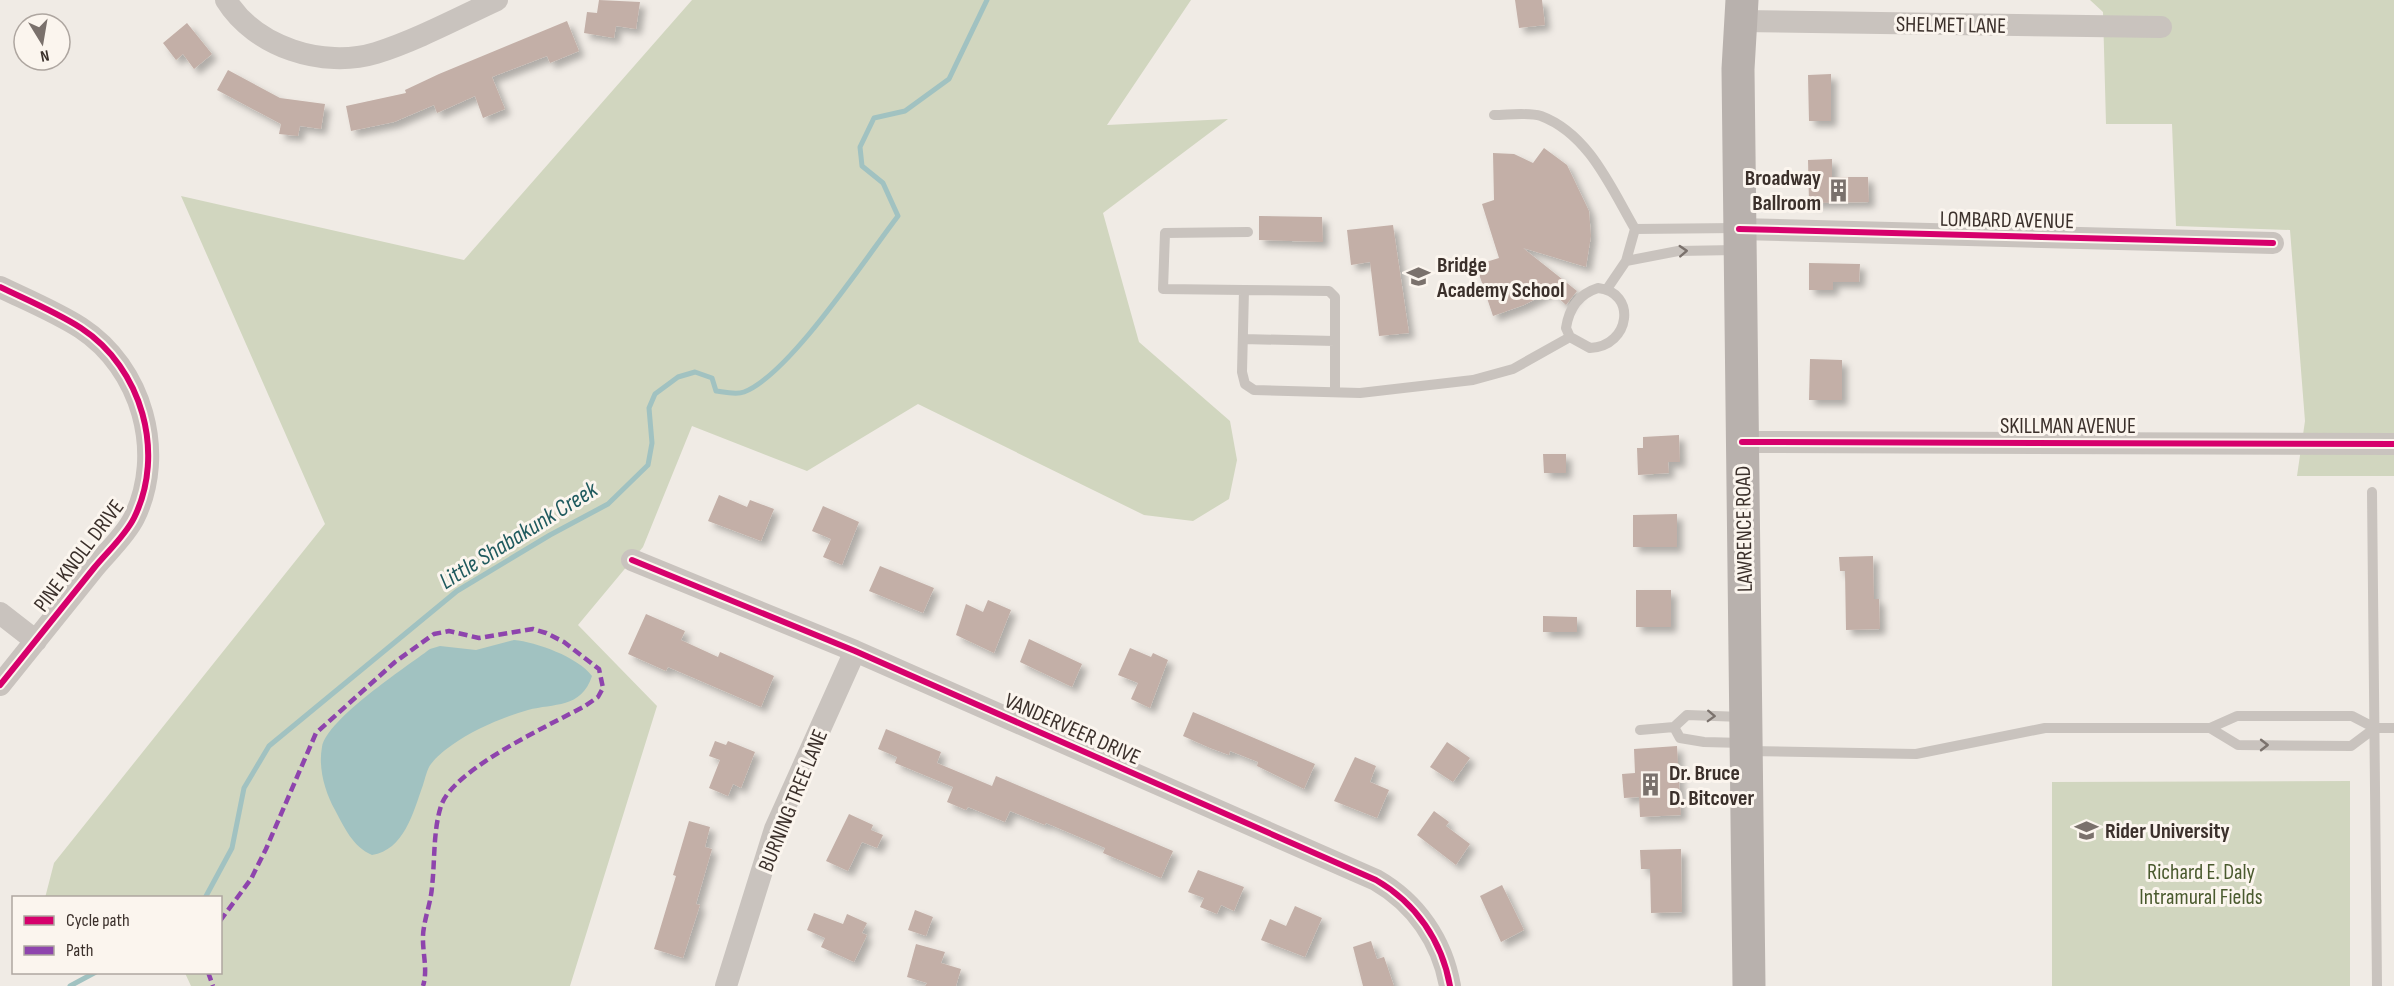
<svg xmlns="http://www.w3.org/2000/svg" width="2394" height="986" viewBox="0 0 2394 986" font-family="'Sofia Sans Condensed',sans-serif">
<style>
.green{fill:#d1d6bf}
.water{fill:#a1c2c1}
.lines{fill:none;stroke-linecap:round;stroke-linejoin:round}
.stream{stroke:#a1c2c1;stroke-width:5}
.building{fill:#c3afa7;filter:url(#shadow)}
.service{stroke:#c9c3be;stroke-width:10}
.minor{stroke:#c9c3be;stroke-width:22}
.primary{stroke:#b8b1ad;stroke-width:33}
.quiet{stroke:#8e44ad;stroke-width:4.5;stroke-dasharray:9 4.5;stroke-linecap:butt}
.cycleway-casing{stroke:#fbf5ee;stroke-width:10}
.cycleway{stroke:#d6006c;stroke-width:6}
.oneway{stroke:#7b726d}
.labels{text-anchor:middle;stroke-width:6;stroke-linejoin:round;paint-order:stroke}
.street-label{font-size:22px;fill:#3b302b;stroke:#fbf5ee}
.poi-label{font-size:22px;font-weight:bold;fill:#3b302b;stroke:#fbf5ee;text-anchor:start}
.park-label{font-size:22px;fill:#4a5a2e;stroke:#fbf5ee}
.water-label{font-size:24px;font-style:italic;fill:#1f5a5e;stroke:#fbf5ee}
</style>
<defs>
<filter id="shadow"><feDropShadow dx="5.5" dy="5.5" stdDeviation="3" flood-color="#0004"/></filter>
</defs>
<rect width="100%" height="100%" fill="#f0ebe5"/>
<path class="green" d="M692,0H1191L1107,125L1228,119L1103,213L1139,342L1230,421L1237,460L1229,499L1193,521L1144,515L918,404L807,471L692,426L643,547L578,625L657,706L570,986H191L185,973L220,972V898H45L54,863L325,524L181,196L464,260Z
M2090,0H2394V476H2297L2305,421L2290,230L2176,226L2172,124H2106L2103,12Z
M2350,781V986H2052V782Z"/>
<path class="water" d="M514,640C536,642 578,657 592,676C581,709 554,703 528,710C503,717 473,730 452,745C445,750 436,757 431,764C427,769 425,779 423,785C413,813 404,850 372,855C353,847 344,827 335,810C325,792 318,768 322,747C328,718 405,668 430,649L440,646L476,650Z"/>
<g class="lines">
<path class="stream" d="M205,898L232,848L244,788L269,746L457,591L550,535L608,504L648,465L652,443L649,408L655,394L678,377L695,372L712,378L716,391C724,392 736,395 744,392C789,375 865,259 898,216L883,183L862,166L860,147L874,118L905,111L949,79L987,0
M70,986L96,972"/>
</g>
<path class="building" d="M599,0L640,2L636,29L616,26L614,38L584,33L587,12L597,13Z
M1515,0H1542L1545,25L1519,28Z
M567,21L579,51L550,63L547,56L492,77L505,109L483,118L475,96L437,113L434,105L394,122L351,131L346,106L406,93L405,90L439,74Z
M187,23L212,54L194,69L183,54L176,60L163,43Z
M228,70L280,98L325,104L321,129L300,126L298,136L279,134L281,124L217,90Z
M1831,74V121H1809L1808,75Z
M1544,148L1567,165L1589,211L1591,236L1586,267L1523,248L1577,291L1566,305L1551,291L1524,305L1493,316L1476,265L1499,258L1482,204L1494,200L1493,153L1514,154L1533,163Z
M1832,159V177H1868L1869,202L1809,203L1808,160Z
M1259,216L1322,217L1323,242L1259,240Z
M1393,225L1409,333L1379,336L1370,262L1351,265L1347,230Z
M1809,263L1860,264L1859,282H1833V290H1809Z
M1810,359L1842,360V400H1809Z
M1679,435L1680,462H1668L1669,473L1638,475L1637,448H1643V437Z
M1543,454H1566V473H1544Z
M719,495L747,507L750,500L774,509L761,541L708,521Z
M823,506L859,522L842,565L823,557L831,539L812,531Z
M1677,514V547H1633V515Z
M1873,556L1874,599H1879L1880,629L1846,630L1845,571H1840L1839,557Z
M880,566L934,588L923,613L869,591Z
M1636,590H1671V627H1636Z
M988,600L1011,610L994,653L956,635L966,604L983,612Z
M646,614L685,631L681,640L718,657L720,652L774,676L761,707L668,667L666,671L628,654Z
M1543,616L1577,617V632H1543Z
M1029,639L1082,664L1072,687L1020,662Z
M1130,648L1151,657L1153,653L1168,660L1150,708L1131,699L1138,683L1118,675Z
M1193,712L1315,764L1304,789L1257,766L1258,762L1230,751L1229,755L1210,748L1183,736Z
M886,729L941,752L937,763L992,786L996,776L1173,851L1161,878L1103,853L1105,848L1046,823L1045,825L1010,811L1005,822L968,807L966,810L947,802L953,787L895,763L897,757L878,749Z
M715,741L726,745L728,741L755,752L741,788L733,784L728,796L709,788L720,760L709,756Z
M1447,742L1470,758L1453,782L1430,767Z
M1677,746L1681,815L1640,817L1639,797L1624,798L1622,774L1635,773L1634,749Z
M1355,757L1376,766L1370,782L1389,790L1377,818L1334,801Z
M1434,811L1449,822L1446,826L1470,844L1456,865L1417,835Z
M849,814L873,825L871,830L883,835L877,848L862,842L848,871L826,861Z
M689,821L710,827L705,847L712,849L696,904L700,905L683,958L654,949L676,876L673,875Z
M1681,849L1682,912L1651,913L1650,869H1641L1640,850Z
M1198,870L1244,887L1234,911L1221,905L1217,914L1200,907L1204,898L1188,892Z
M1502,885L1524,930L1501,942L1480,896Z
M1295,906L1322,918L1305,957L1261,940L1270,919L1286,926Z
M915,910L933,917L926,936L908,930Z
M814,913L843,924L847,914L867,923L862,933L867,935L854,962L821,947L825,938L807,930Z
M1371,941L1377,959L1384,957L1394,986H1363L1353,947Z
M916,944L945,952L941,963L961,969L956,986H925L927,983L907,977Z"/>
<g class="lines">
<path class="service" d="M1494,115C1508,115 1528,112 1541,116C1589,134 1611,188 1635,229L1626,261L1607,289
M1635,229L1737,228
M1626,261L1678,251L1736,250
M1598,288C1637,292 1631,346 1590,348L1570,337L1566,328C1569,308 1579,294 1598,288Z
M1244,290L1163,289L1165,233L1248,232
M1243,339L1335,341
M1335,392V297L1329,291L1244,290L1242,372L1245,384L1254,390L1360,393L1473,380L1513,369L1570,337
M2372,492L2377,986
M1742,717L1687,715L1674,727L1680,738L1704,742L1743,743
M2210,728L2238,745L2351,746L2375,728
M1640,730L1674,727
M1748,751L1916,754L2045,728H2210L2237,716H2352L2375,728H2394"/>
<path class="minor" d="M226,0C255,47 323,69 376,53C417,40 458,18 497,0
M1740,21L2161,27
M1739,229L2273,243
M0,287C27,300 56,312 81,328C142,368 166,453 134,518C125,536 107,552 94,568C63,607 31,646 0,685
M1742,442L2394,444
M632,560L855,651L1376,880C1416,903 1442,941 1450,986
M0,613L36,641
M726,986L775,829L855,651"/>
<path class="primary" d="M1742,0L1738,69L1749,986"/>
<path class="quiet" d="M220,921L251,879L266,849L316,733L395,662L434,634L449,631L479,638L533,629L546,633L564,642L599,669L603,688L598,697L585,706C550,725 453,769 441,806C433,831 435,861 432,887C431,901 426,914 424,927C420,947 429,967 423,986
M208,972L213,986"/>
<defs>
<path id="cycleway" d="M1739,229L2273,243
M0,287C27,300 56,312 81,328C142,368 166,453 134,518C125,536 107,552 94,568C63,607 31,646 0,685
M1742,442L2394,444
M632,560L855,651L1376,880C1416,903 1442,941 1450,986"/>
</defs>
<use href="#cycleway" class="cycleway-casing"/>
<use href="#cycleway" class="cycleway"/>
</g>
<defs><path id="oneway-chevron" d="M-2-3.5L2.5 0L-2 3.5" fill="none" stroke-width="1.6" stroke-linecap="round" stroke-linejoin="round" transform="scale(1.5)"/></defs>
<g class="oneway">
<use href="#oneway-chevron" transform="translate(1683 251) rotate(-3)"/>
<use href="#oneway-chevron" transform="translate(1711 716) rotate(2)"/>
<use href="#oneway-chevron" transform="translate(2264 745)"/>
</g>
<defs>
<symbol id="building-bare" viewBox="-9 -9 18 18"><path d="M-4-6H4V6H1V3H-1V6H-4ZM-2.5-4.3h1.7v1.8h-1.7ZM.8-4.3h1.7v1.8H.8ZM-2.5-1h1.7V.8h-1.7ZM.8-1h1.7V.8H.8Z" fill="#7a716c" stroke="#fbf5ee" stroke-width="2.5" paint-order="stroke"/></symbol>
<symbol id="school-bare" viewBox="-9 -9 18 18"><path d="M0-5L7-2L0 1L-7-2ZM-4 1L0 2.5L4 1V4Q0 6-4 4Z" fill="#7a716c" stroke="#fbf5ee" stroke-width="2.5" paint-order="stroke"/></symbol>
<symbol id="university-bare" viewBox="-9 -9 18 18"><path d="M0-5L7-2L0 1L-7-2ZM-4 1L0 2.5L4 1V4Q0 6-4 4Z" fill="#7a716c" stroke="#fbf5ee" stroke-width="2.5" paint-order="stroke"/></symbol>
</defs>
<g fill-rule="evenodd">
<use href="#building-bare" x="1822" y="174" width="33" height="33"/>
<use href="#school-bare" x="1402" y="260" width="33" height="33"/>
<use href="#building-bare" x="1634" y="768" width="33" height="33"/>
<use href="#university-bare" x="2070" y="814" width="33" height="33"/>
</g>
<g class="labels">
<g class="street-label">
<text transform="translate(1951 24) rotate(1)" y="8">SHELMET LANE</text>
<text transform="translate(2007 219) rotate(1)" y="8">LOMBARD AVENUE</text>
<text x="2068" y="433">SKILLMAN AVENUE</text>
<text transform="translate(1743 529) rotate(-91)" y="8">LAWRENCE ROAD</text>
<text transform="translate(78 555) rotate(-53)" y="8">PINE KNOLL DRIVE</text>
<text transform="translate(1073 728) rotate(24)" y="8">VANDERVEER DRIVE</text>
<text transform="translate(792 800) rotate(-68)" y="8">BURNING TREE LANE</text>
</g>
<g class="poi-label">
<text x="1821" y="185" text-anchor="end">Broadway<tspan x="1821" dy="25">Ballroom</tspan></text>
<text x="1437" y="272">Bridge<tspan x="1437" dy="25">Academy School</tspan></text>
<text x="1669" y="780">Dr. Bruce<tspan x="1669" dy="25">D. Bitcover</tspan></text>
<text x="2105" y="838">Rider University</text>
</g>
<g class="park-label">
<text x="2201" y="879">Richard E. Daly<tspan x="2201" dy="25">Intramural Fields</tspan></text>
</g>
<g class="water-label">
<text transform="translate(518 535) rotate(-32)" y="8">Little Shabakunk Creek</text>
</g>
</g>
<rect x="12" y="896" width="210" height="78" fill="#fbf5ee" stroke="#aea6a0" stroke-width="1.5"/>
<rect x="24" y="916" width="30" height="9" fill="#d6006c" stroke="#aea6a0" stroke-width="1.5"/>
<text x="66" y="926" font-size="18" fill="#3b302b">Cycle path</text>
<rect x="24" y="946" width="30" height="9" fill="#8e44ad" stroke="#aea6a0" stroke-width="1.5"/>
<text x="66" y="956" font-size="18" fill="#3b302b">Path</text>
<g transform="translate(42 42) rotate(169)"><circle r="28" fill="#fbf5ee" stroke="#aea6a0" stroke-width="1.5"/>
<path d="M0-4.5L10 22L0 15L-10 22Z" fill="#7a716c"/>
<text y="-9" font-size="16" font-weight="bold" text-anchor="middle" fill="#3b302b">N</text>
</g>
</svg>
